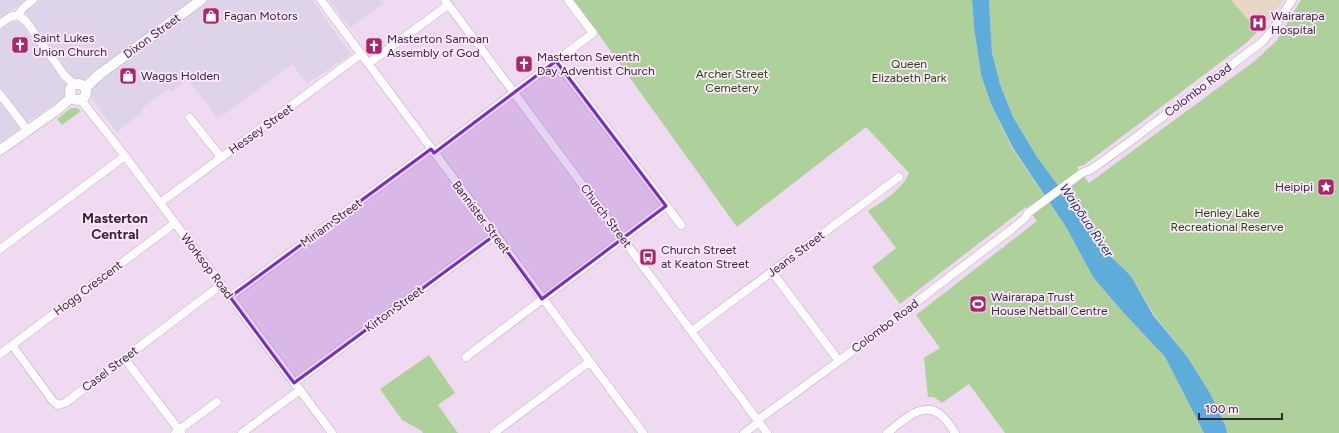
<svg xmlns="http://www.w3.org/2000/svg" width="1339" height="433" viewBox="0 0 1339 433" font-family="Figtree,sans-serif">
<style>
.commercial{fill:#ddd4e9}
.medical{fill:#e7d5c5}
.green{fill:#aed19c}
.water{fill:#5dacd9}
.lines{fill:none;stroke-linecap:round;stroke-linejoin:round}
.minor-casing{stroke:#bea8bf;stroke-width:9}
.major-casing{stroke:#bea8bf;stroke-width:11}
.minor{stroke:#fff;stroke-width:8}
.major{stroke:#fff;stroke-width:10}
.marked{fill:#7b2cbf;fill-opacity:0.2;stroke:#7b2cbf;stroke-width:3;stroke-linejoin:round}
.labels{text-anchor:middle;stroke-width:3.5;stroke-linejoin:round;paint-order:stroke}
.poi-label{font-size:12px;fill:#322932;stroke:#fee7ff;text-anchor:start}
.street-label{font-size:12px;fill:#322932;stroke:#fee7ff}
.park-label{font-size:12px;fill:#224800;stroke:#fee7ff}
.water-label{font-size:13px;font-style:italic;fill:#173a4d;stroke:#fee7ff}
.quarter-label{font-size:14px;font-weight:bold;fill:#322932;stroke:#fee7ff}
</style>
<rect width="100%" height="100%" fill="#f0daf2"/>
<path class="commercial" d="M0,0H26L0,19Z
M39,0H193L81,82L74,81L25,13V11Z
M209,0H312L351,54L307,84L292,64L218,119L188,80L172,92L169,88L141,109L143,112L116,132L90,96L91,91L101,78Z
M329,0H382L384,3L350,28Z
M12,22H19L67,85L68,89V92L58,102L27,122L25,121L0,87V31Z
M0,102L20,128L0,142Z"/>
<path class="medical" d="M1231,0H1283L1273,15L1258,31Z"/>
<path class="green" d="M574,0H972L974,27L981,75L991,104L1012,148L1066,227L1093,277L1121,310L1165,357L1204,433H1005L969,384L942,403L934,397H928L924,358L940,348L916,315L1037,221L1026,207L900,304L872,267L896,248L868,211C883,201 902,190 909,173L866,127L737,227Z
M989,0H1231L1258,31L1245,44L1084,165L1077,167L1089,183L1256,60L1277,40L1301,0H1339V433H1227L1226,427L1210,393L1186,355L1154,315L1131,276L1110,256L1037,157L1013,117L1000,84L992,53Z
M71,108H77L81,111L62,125L57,119Z
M429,355L455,393L438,405L458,433H423L422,431L402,420L380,389Z"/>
<path class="water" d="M972,0H989L992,53L1000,84L1013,117L1037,157L1110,256L1131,276L1153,315L1186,355L1210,393L1226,427L1227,433H1204L1165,357L1121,310L1093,277L1066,227L1013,148L991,104L981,75L974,27Z"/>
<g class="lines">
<defs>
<path id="minor" d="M321,0L643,433
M445,0L767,433
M18,15L26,21L64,75L75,85
M0,24L10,17L18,15L23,8L33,0
M556,61L681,225
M368,64L448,5
M0,94L27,130
M81,100L125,156L332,433
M190,118L221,157
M434,153L593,33L568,0
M160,203L361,54
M0,249L125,156
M772,272L839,361
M230,297L431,149
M692,331L899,177
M12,345L53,401L58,405L65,403L221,285
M0,354L175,223
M466,357L666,206
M124,358L179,430L175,433
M294,383L495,235
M181,433L179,430L217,402
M242,433L300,390
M494,433L589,362
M744,433L755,425L762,417L839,361L1012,229L1025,218L1028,213L1082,173L1092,169L1132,140L1262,42L1274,28L1292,0
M887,433C903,421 925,397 944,418C948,422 952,428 955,433"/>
<path id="major" d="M70 92a8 8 0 1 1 16 0a8 8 0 1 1-16 0Z
M85,88L100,74L201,0
M0,150L58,109L72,97"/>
</defs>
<use href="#minor" class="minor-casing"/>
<use href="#major" class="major-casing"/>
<use href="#minor" class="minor"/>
<use href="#major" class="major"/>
</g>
<path class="marked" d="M556,61L666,206L542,299L495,235L294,383L230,297L431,149L434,153Z"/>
<defs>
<symbol id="shop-square" viewBox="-11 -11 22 22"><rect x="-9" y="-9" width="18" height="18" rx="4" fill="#ab256b" stroke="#fee7ff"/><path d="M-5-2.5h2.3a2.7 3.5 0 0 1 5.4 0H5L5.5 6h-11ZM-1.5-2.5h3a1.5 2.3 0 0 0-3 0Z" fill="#fff"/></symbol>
<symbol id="hospital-square" viewBox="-11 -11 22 22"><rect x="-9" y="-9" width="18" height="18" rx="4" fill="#ab256b" stroke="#fee7ff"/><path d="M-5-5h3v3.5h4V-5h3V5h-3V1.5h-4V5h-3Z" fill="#fff"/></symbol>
<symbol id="church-square" viewBox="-11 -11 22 22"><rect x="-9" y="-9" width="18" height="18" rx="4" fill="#ab256b" stroke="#fee7ff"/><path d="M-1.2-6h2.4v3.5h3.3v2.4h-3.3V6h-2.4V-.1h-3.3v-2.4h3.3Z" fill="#fff"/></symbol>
<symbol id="sight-square" viewBox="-11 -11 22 22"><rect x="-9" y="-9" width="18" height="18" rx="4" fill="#ab256b" stroke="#fee7ff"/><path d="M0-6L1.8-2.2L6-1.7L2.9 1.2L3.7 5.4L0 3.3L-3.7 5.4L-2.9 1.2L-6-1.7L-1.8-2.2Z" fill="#fff"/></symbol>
<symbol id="bus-square" viewBox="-11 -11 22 22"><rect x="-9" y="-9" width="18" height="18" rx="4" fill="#ab256b" stroke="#fee7ff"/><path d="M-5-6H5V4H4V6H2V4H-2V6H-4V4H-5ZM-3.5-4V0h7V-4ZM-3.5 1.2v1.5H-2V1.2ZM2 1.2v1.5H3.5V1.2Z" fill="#fff"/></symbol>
<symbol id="stadium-square" viewBox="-11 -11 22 22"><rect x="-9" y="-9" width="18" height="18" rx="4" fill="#ab256b" stroke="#fee7ff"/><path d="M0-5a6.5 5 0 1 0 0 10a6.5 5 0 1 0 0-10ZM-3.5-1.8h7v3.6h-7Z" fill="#fff"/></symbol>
</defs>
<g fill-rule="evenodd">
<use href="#shop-square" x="201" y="6" width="20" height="20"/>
<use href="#hospital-square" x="1248" y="13" width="20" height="20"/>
<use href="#church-square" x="10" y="35" width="20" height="20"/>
<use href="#church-square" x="364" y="36" width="20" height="20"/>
<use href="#church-square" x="514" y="54" width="20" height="20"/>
<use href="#shop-square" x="118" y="66" width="20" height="20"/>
<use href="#sight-square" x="1316" y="177" width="20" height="20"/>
<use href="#bus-square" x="638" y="247" width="20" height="20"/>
<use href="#stadium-square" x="968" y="294" width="20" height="20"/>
</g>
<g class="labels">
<g class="poi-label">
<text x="224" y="20">Fagan Motors</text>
<text x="1271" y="20">Wairarapa<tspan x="1271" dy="14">Hospital</tspan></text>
<text x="33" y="42">Saint Lukes<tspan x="33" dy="14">Union Church</tspan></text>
<text x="387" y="43">Masterton Samoan<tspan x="387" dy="14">Assembly of God</tspan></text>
<text x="537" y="61">Masterton Seventh<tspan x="537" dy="14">Day Adventist Church</tspan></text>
<text x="141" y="80">Waggs Holden</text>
<text x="1313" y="191" text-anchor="end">Heipipi</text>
<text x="661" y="254">Church Street<tspan x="661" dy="14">at Keaton Street</tspan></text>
<text x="991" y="301">Wairarapa Trust<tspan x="991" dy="14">House Netball Centre</tspan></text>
</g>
<g class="street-label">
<text transform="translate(152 36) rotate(-36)" y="4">Dixon Street</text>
<text transform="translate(1198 90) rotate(-37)" y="4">Colombo Road</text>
<text transform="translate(261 129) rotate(-36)" y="4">Hessey Street</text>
<text transform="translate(606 216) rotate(53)" y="4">Church Street</text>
<text transform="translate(481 217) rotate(53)" y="4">Bannister Street</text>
<text transform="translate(331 223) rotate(-36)" y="4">Miriam Street</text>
<text transform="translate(796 254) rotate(-37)" y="4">Jeans Street</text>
<text transform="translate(207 266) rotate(53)" y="4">Worksop Road</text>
<text transform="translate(88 288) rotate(-37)" y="4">Hogg Crescent</text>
<text transform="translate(394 309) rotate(-36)" y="4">Kirton Street</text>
<text transform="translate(885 326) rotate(-37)" y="4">Colombo Road</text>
<text transform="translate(110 369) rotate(-37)" y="4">Casel Street</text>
</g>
<g class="park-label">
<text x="909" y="68">Queen<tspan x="909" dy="14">Elizabeth Park</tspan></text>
<text x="732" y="78">Archer Street<tspan x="732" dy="14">Cemetery</tspan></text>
<text x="1227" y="217">Henley Lake<tspan x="1227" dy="14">Recreational Reserve</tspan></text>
</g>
<g class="water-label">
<text transform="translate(1087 220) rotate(56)" y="5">Waipōua River</text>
</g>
<g class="quarter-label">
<text x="115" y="223">Masterton<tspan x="115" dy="16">Central</tspan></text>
</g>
</g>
<path d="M1199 413v6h83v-6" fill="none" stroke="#322932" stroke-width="2"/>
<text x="1205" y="413" font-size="12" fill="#322932" stroke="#fee7ff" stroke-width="3" paint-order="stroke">100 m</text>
</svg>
